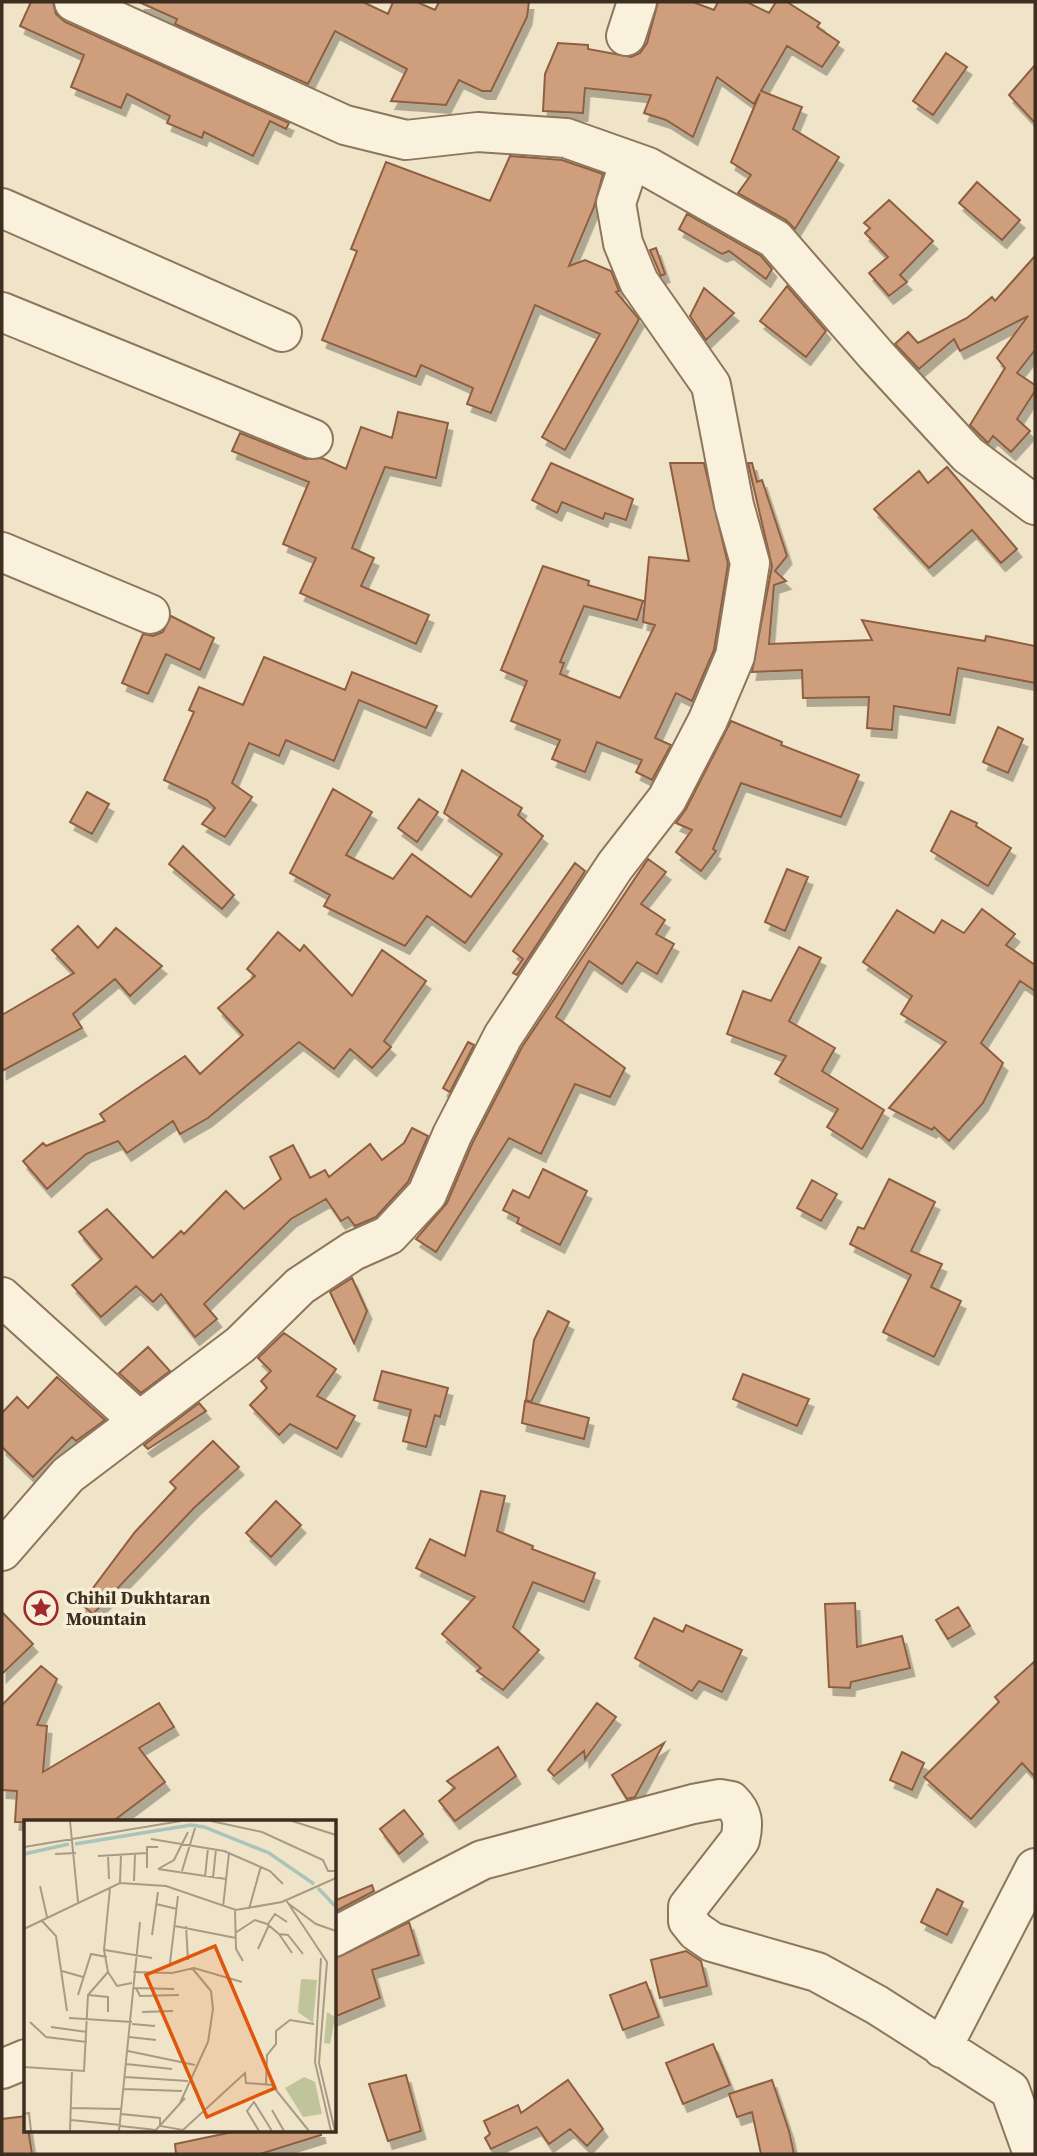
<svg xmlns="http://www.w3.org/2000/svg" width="1037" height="2156" viewBox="0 0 1037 2156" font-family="'Source Serif 4',serif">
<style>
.building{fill:#cf9f7d;stroke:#8d5f41;stroke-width:2;filter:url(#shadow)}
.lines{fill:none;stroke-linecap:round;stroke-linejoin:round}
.minor-casing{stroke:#8d765c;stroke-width:42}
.minor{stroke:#faf1dc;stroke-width:38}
.labels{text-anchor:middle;stroke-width:7;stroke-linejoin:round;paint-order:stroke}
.poi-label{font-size:18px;font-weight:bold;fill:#3d2e20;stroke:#f7eed8;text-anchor:start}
.inset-river{fill:none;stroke:#a9c4bc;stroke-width:3.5}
.inset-road{fill:none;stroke:#a89b85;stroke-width:2}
.view{fill:#df570d;fill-opacity:0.15;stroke:#df570d;stroke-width:3.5}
.inset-edge{fill:none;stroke:#3d2e20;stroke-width:3.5}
</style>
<defs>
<filter id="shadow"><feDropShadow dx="4.5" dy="8" stdDeviation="0" flood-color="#0004"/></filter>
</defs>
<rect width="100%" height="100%" fill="#f0e4c8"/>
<path class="building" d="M31,2H53L56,14L65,22L289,123L286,129L270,121L253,156L204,132L202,138L167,123L170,116L127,94L121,108L71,87L84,55L20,26Z
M139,2H363L388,14L393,2H417L435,10L439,2H529L527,17L491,91H482L459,80L446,105L391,101L407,69L335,31L308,84L175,24L177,19Z
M658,2H693L714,10L718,2H747L769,13L776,2H787L820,23L817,27L839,42L822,67L787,46L761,91L802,107L793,129L839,157L795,229L786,220L738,193L751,175L731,162L760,93L754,104L717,77L693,137L666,120L644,113L651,95L585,88L583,113L543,111L545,74L558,43L588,45V49L631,57L640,53L647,43Z
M946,53L967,67L933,115L913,101Z
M1035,65V123L1009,95Z
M510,156L562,160L603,174L594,207L569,266L585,260L611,271L619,291L616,292L639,319L565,450L542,437L600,334L535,305L491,413L467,404L473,388L421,365L416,377L322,340L357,251L351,249L386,162L490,201Z
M977,182L1020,220L1002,240L959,203Z
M889,200L933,241L900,275L907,282L889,296L869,273L888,257L865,233L870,228L864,223Z
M687,214L761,256L772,269L766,279L729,251L722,254L679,229Z
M656,248L665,274L661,276L650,250Z
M1035,256V350L1017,373L1035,385V391L1017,419L1030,431L1011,452L993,436L988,443L970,425L1005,368L997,358L1028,316L960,351L954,339L919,369L895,344L908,332L918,343L967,318L992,297L995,301Z
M787,286L826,331L806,357L760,321Z
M704,288L734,313L706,340L690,316Z
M398,412L448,423L436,478L385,467L352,548L374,558L361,586L429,615L416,644L300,593L316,558L283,544L309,482L232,451L240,433L305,459L322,458L346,469L361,427L392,438Z
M551,463L633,499L626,520L605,513L603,519L562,502L557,513L532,500Z
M670,463H704L728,564L714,650L692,701L676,693L655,738L671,745L652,780L636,772L642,760L597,742L585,772L552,759L560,740L511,721L527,681L501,670L543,566L589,581L588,585L643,601L637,620L584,606L560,662L564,663L560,674L620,698L655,625L643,622L649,557L689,561Z
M748,463H752L757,482L762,480L787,556L775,571L786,581L774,585L769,644L872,640L862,620L985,641L986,636L1035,646V683L958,668L950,715L894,706L892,730L867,728L869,697L803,698L802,670L752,672L772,566Z
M947,467L1017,549L1001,563L972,530L929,568L874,509L919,471L928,483Z
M171,616L214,638L200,670L166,654L148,694L122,683L143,634L153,636L163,632Z
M264,657L345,690L352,672L437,706L426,728L359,700L334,761L286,740L279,756L249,743L232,783L252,797L225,837L202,824L215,808L207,800L164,780L194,712L189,710L199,687L243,705Z
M731,721L782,742L781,745L859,775L841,817L741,783L713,849L716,851L701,871L676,852L692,830L676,823L686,809Z
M998,727L1023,739L1008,773L983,762Z
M462,770L522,808L518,815L543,836L465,943L427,916L405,946L324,906L330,895L290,873L333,789L372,812L346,855L393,879L412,854L471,897L502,854L444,813Z
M87,792L109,804L92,834L70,822Z
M419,799L438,812L417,842L398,828Z
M951,811L977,823L976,826L1011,848L988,886L931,851Z
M183,846L234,895L222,909L169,864Z
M648,859L666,872L641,904L665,920L656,934L674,944L657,974L637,962L622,984L589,961L556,1017L625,1068L610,1097L575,1084L541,1154L509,1138L436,1252L416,1239L447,1203L472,1144L522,1047Z
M575,863L585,871L517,975L513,973L523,959L513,951Z
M787,869L808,877L785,931L765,922Z
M982,909L1015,934L1006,945L1035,965V991L1020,981L981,1043L1003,1063L983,1103L949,1141L934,1127L932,1130L889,1108L946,1042L901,1014L912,996L863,962L897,910L934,933L942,920L964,933Z
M78,926L98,948L116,928L162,966L130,996L115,979L73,1014L82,1028L2,1071V1015L74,973L52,950Z
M278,932L300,951L304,945L352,996L382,950L426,981L384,1041L391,1047L372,1068L350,1049L334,1069L299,1042L208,1118L180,1134L173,1121L127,1153L118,1141L86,1154L47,1189L23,1161L43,1143L46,1146L105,1121L100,1114L185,1056L200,1074L243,1035L218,1008L255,976L247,969Z
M799,947L821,958L789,1021L835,1048L822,1071L884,1110L862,1149L827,1127L838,1109L775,1074L786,1056L727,1034L743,991L771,1001Z
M468,1042L474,1045L450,1092L443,1088Z
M412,1128L428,1136L408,1182L376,1217L355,1226L348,1217L341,1221L326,1199L291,1219L204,1304L217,1319L195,1337L161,1294L153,1302L136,1286L101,1317L72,1285L102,1259L79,1232L107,1209L153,1258L181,1231L184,1234L226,1191L244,1209L281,1179L270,1157L293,1145L310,1178L325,1170L329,1177L370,1144L382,1160L404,1143Z
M543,1169L587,1191L560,1245L517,1223L519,1218L503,1210L513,1190L529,1198Z
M889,1179L935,1202L911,1251L942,1264L931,1287L961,1301L934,1357L883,1332L911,1275L850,1244L858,1227L864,1229Z
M812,1180L837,1194L821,1221L797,1208Z
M352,1278L367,1311L354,1343L330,1292Z
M548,1311L569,1322L531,1402L526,1400L534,1340Z
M284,1333L336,1369L317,1396L355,1416L337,1449L290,1424L279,1435L250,1405L267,1388L261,1381L271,1371L258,1358Z
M148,1347L170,1371L141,1393L119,1373Z
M382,1371L448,1388L440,1417L435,1415L426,1447L403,1441L411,1410L374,1400Z
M743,1374L809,1399L797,1426L733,1399Z
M57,1377L105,1420L76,1441L72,1437L33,1477L2,1447V1413L17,1397L28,1408Z
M525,1401L589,1418L584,1439L522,1423Z
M199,1403L206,1411L148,1449L144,1445Z
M213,1441L239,1467L195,1507L93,1614L81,1604L135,1532L176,1488L170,1482Z
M481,1491L505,1496L497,1531L533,1546L532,1549L595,1573L584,1602L533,1582L513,1627L539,1650L503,1690L477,1671L481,1668L442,1634L475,1597L416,1568L430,1539L465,1556Z
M276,1501L301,1525L271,1557L246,1533Z
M855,1603L857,1647L902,1636L910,1668L851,1682L850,1688L829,1687L825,1604Z
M958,1607L970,1626L948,1639L936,1620Z
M2,1612L33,1644L2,1674Z
M654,1618L683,1632L686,1625L742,1650L722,1692L699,1681L692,1691L635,1658Z
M1035,1661V1777L1022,1763L971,1819L924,1777L999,1702L995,1697Z
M41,1666L57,1679L37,1725L47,1726L43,1772L159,1703L174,1727L139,1748L165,1782L112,1822H15L17,1791L2,1790V1705Z
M597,1703L616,1717L585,1759L584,1751L554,1776L548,1770Z
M664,1743L635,1797L627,1799L612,1775Z
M498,1747L516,1776L455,1821L439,1801L455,1788L447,1781Z
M902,1752L924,1763L912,1790L890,1780Z
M404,1810L423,1834L399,1854L380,1829Z
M372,1885L374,1891L334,1912V1901Z
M937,1889L963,1902L947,1935L921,1922Z
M409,1922L419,1955L372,1970L380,1998L334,2017V1959Z
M686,1951L701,1961L707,1986L660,1998L651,1960Z
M646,1982L659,2017L623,2030L610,1995Z
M713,2044L730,2085L683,2104L666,2063Z
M406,2075L421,2131L388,2141L369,2084Z
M568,2080L603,2129L587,2146L570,2129L549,2144L537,2127L491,2149L485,2138L490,2134L484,2121L518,2105L521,2113Z
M772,2080L789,2131L794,2154H761L752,2112L737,2117L729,2094Z
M26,2116L32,2154H2V2119Z
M242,2130H320L321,2135L260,2154H176L175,2144Z"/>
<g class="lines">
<defs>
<path id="minor" d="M74,2L345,125L406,140L478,132L566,138L648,167L775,239L876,355L968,455L1035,505
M626,36L637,2
M2,208L282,332
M2,312L313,439
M2,552L150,614
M2,1297L138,1420
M2,1551L68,1475L240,1345L300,1286L353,1251L389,1235L427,1194L452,1135L503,1036L615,866L667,799L708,720L735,656L750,563L734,505L711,385L639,282L623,243L616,203L630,161
M334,1937L482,1860L693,1804L720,1799L731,1801C743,1813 744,1823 740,1840L688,1907V1921L696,1931L712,1942L817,1972L877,2005L1010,2090L1033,2154
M942,2048L1035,1868
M2,2069L26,2059"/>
</defs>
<use href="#minor" class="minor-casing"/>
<use href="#minor" class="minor"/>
</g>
<defs>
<symbol id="sight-ring" viewBox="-11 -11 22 22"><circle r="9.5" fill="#f7eed8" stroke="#9e2a2b" stroke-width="1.5"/><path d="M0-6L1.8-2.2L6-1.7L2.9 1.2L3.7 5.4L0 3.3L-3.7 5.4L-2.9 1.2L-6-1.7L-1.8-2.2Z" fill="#9e2a2b"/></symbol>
</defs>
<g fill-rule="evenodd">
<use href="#sight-ring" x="22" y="1589" width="38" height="38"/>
</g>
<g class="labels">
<g class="poi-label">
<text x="66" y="1604">Chihil Dukhtaran<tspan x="66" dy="21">Mountain</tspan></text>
</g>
</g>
<g transform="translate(24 1820)">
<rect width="312" height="312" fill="#f0e4c8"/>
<path d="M277,159L293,160L289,203L274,192ZM303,192L311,197L306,224L300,223ZM280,257L291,262L298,294L279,297L261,268Z" fill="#bfc49a"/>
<path class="inset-river" d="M51,24L167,5L180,7L245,33L290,64M0,34L45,24M294,68L312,87"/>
<path class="inset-road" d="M46,1L54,82M187,1L238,12L299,40L304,51H312M268,1L312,15M127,19L200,31L246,51L259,64M0,27L157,1M31,34L52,33M84,35L85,59M74,36L123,33M123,48V27H134M134,49L202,59M134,49L150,40L164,12M158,51L171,8M181,57L184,28M189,58L192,29M110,61L111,34M96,63L97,34M16,66L23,97M86,68L80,130L84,152L93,166L108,163M262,80L303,142L295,243L311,311M132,84L153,89M265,84L292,104L312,111M199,87L205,33M225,89L237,46M211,91L212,129L219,141M18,101L32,116L43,191M244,104L251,94L263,102M151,106L212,118M162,106L164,140M0,109L96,63L142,66L212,90L258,82L312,58M211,113L231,100L243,104L255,114L264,115L279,134M255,114L268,133M128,115L134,72M234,129L245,105M81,130L128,138M297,138L291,242L307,311M146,143L154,76M38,151L59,157M109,152L148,153L170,148L218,162M109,168L150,169M112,168L116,176L155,175M54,175L67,134L83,137M64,175L84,177V192M118,192L149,191M45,198L108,202M6,202L22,217L63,222M108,204L131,206M27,207L63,212M105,217L132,220M104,231L171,245M102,244L148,249M0,247L60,251L64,175L84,152M101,257L164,261M242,264L243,235L252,224V211L266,200L290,204M100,269L158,271M156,283L184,222L189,189L187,171L168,148M47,288L97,289M248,290L260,311M0,294L5,293L7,311M97,294L136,298V306L159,310L221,253L222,263L248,265L285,311M47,300L97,305M96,306L132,310M46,311L48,250M95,311L116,102M131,311L161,278M235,311L223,291L230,282L248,311"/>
<path class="view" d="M191,126L251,268L183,297L122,155Z"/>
<rect width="312" height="312" class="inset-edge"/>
</g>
<rect width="1037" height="2156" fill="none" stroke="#3d2e20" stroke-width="7"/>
</svg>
